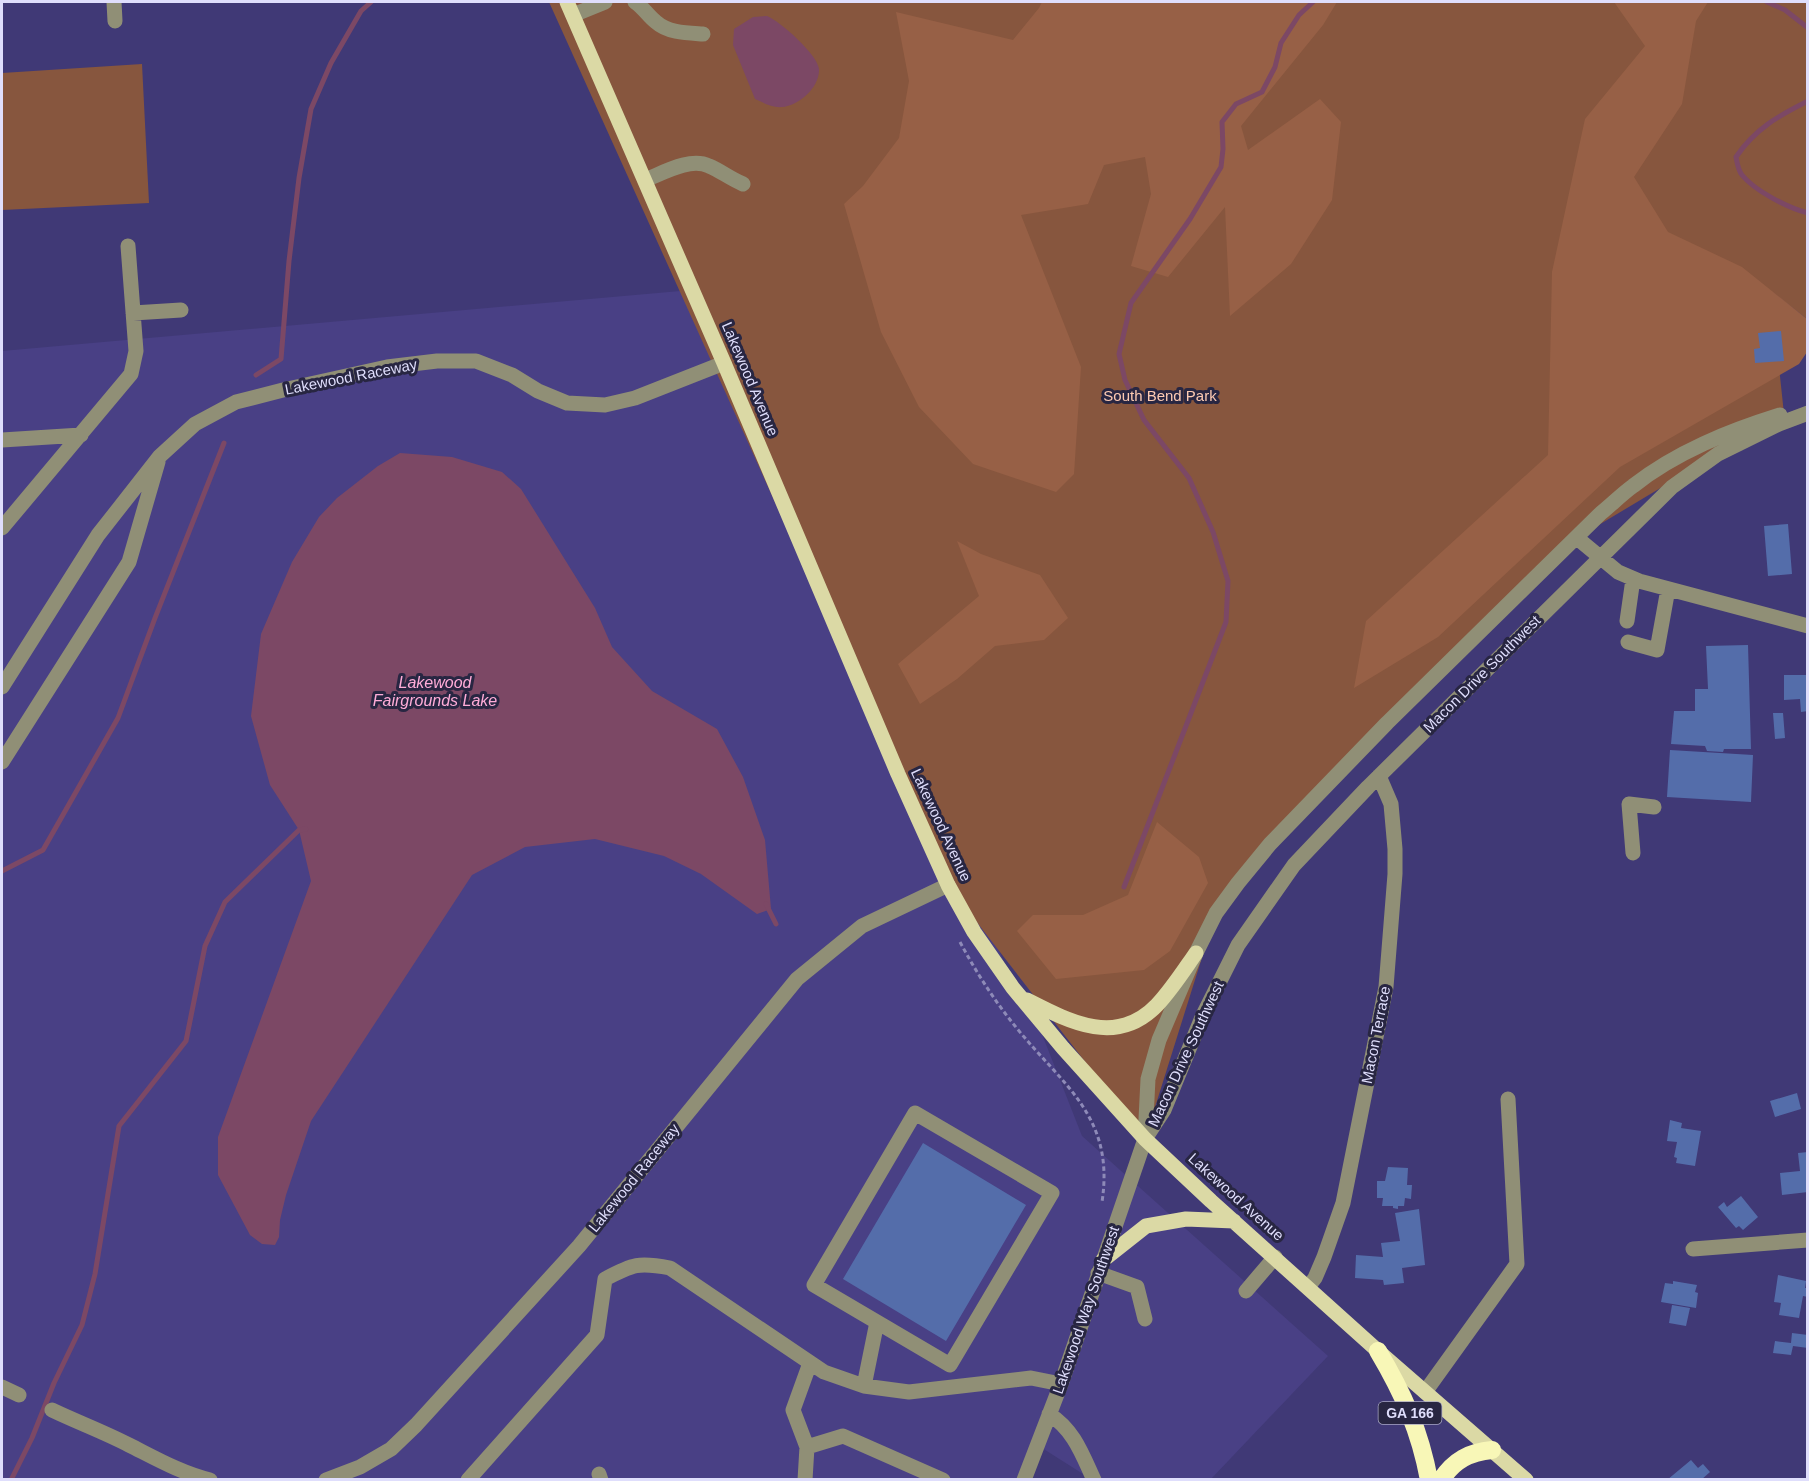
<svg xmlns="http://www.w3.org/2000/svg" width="1809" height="1481" viewBox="0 0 1809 1481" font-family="Helvetica,sans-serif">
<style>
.built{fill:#494085}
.green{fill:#87563e}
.forest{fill:#976046}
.water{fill:#7c4865}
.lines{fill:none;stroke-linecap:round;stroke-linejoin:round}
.stream{stroke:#7c4865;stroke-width:5}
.building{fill:#546daa}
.path{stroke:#8e8ab8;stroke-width:3;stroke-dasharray:4.5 3;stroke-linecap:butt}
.minor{stroke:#908f76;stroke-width:15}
.major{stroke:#dbd9a5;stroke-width:15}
.highway{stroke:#f8f7b7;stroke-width:18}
.labels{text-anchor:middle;stroke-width:6;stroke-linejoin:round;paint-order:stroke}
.shield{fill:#282642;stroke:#a8a7c4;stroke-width:1.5}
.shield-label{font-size:14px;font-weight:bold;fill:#dfdefc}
.street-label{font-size:15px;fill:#dfdefc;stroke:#282642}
.park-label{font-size:15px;fill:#fdcab2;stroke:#282642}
.water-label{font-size:16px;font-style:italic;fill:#ffacd8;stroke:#282642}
</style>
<rect width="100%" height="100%" fill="#403976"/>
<path class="built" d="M703,289L908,740L1007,969L1027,996L1082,1136L1328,1356L1211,1479H1091L1042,1448L1029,1480H2V351Z"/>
<path class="green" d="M549,2H1807V319L1771,291L1784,414L1577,538L1270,844L1216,913L1145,1139L948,885Z
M142,64L149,203L2,210V73Z"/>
<path class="forest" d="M1042,2H1337L1323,25L1241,126L1248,150L1320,99L1341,122L1332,200L1291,264L1230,316L1225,207L1168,277L1131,266L1151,194L1145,157L1104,165L1088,204L1021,215L1081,367L1074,474L1056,492L973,464L919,407L881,332L844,204L863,186L899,138L909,81L896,12L1013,40L1039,8Z
M1614,2H1708L1696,21L1682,104L1634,177L1668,232L1742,267L1807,319V352L1799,364L1620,467L1438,637L1354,688L1366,621L1548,455L1552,272L1585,119L1645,46Z
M957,541L981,554L1040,575L1068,618L1044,640L995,646L957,679L920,704L898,664L979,596Z
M1157,822L1199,857L1208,883L1170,951L1144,970L1056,979L1017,931L1033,915H1083L1128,895Z"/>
<path class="water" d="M767,16C780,21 818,55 819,69C820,87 799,106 782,107C773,108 764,103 755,99L733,45L734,29L753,17Z
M400,453L452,457L502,472L521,489L595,608L612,647L652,691L717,729L743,777L765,840L771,909L757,914L701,874L664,856L595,839L525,847L472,875L311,1121L286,1195L280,1220L279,1237L275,1245L262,1244L250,1235L218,1175V1137L311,881L299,830L270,785L251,716L261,634L292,562L319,517L337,498L378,466Z"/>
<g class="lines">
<path class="stream" d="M1767,2L1785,10L1808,28
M1808,101C1778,116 1755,129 1736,157C1737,162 1738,170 1742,175C1755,191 1788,208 1808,213
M256,375L281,359L289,261L299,178L311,109L331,63L361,11L371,2
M2,871L43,850L118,718L155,618L224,443
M1124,887L1226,622L1228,581L1213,532L1189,478L1144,420L1125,380L1119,354L1131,303L1190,219L1221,167L1223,149L1222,122L1236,104L1262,92L1275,67L1281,43L1299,15L1313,2
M766,904L776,924
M11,1480L32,1438L54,1383L82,1325L95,1274L119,1126L186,1041L205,946L225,902L299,830L306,829"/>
</g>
<path class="building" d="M1781,331L1784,361L1755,363L1754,349L1760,348L1758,333Z
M1788,524L1792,574L1768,576L1764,526Z
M1748,645L1751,749H1724L1723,752L1707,751L1705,746L1671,744L1674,711H1695V689H1708L1706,646Z
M1784,675H1808V711L1801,712L1800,699L1784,700Z
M1773,713H1783L1785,738L1775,739Z
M1670,750L1753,755L1751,802L1667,797Z
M1797,1093L1801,1109L1775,1117L1770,1101Z
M1670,1120L1682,1123L1681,1128L1701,1131L1695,1166L1676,1163L1677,1158L1674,1157L1677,1142L1667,1141Z
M923,1143L1026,1205L946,1341L843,1279Z
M1808,1152V1192L1782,1195L1780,1173L1800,1171L1798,1153Z
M1388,1167L1408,1168L1407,1185H1412L1411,1199L1405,1198L1404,1206H1398V1209L1393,1208V1206H1382L1383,1198H1377V1181H1385Z
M1741,1196L1758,1217L1743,1230L1739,1226L1736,1228L1718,1207L1724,1202L1727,1207Z
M1419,1209L1425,1265L1402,1268L1404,1283L1384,1285L1383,1280L1355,1278L1356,1255L1383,1257L1381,1243L1400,1241L1395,1213Z
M1778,1275L1806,1281L1805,1288H1808V1297L1803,1296L1799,1318L1779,1315L1781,1303L1774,1302Z
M1673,1281L1697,1285L1695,1292L1698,1293L1696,1308L1661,1302L1665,1283L1673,1284Z
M1672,1305L1690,1308L1686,1326L1669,1323Z
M1792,1333L1808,1335V1348L1793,1346L1791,1355L1773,1353L1775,1341L1791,1343Z
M1691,1460L1698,1468L1703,1464L1710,1472L1701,1480H1667Z"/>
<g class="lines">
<path class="path" d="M960,942C976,972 994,1000 1015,1026C1063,1086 1115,1116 1102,1202"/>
<path class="minor" d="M114,2L115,21
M635,2C644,8 648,16 656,22C668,33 688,33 703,34
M573,15L605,2
M645,180C663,173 690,157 709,166C721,171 729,178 743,184
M133,313L181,310
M2,440L81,435
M2,528L131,374L136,351L128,246
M1577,538L1618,572L1639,581L1808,626
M1627,621L1633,579
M1628,642L1657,650L1668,589
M2,687L98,535L160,456L195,424L236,402L283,390L387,367L437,361H476L512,375L538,391L567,403L605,405L635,398L724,363
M2,762L129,562L158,462
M1633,853L1629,804L1654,807
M915,1113L1052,1193L950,1365L814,1285Z
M1145,1139L1148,1079L1159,1040L1196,953L1216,913L1238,883L1270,844L1387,723L1601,513C1612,504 1622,494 1633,486C1676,452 1729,431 1780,415
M1693,1249L1808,1240
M1098,1273L1137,1287L1145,1319
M1308,1287L1315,1278L1324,1257L1343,1203L1386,987L1395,874V849L1391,804L1379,776
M1246,1291L1275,1257
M810,1363L793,1410L807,1447L843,1436L943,1480
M864,1386L877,1322
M2,1387L19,1395
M1425,1392L1517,1264L1508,1099
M52,1410C77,1422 104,1432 129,1445C155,1458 181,1473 210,1480
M1049,1414C1074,1430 1082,1454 1094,1480
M599,1474L601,1480
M326,1480L360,1467L391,1449L416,1425L579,1246L797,979L862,926L948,885
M468,1480L597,1335L605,1279C633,1264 639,1262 670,1268L824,1372L864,1386L909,1392L1031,1378L1061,1384
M805,1480L807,1447
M1024,1480L1061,1384L1145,1139L1164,1110L1203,1015L1238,945L1294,865L1368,787L1672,487L1718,454L1779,424L1808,413"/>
<path class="major" d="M567,2L724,363L898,774L948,885L974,932L1013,988L1063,1048L1145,1139L1211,1201L1378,1351L1526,1480
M1027,1000C1070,1022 1117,1047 1157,1005C1172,989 1184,970 1196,953
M1103,1260L1146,1226L1186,1219L1234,1221"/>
<path class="highway" d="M1378,1351C1403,1393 1420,1431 1429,1480
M1441,1480C1454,1460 1470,1452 1492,1450"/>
</g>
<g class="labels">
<rect class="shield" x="1378.5" y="1402" width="63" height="22" rx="4.5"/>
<g class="shield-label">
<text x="1410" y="1418">GA 166</text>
</g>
<g class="street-label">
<text transform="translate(351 377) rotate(-11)" y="5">Lakewood Raceway</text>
<text transform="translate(750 379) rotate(67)" y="5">Lakewood Avenue</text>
<text transform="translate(1482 674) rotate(-45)" y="5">Macon Drive Southwest</text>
<text transform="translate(941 825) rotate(65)" y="5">Lakewood Avenue</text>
<text transform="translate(1376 1035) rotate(-79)" y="5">Macon Terrace</text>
<text transform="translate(1186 1054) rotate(-65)" y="5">Macon Drive Southwest</text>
<text transform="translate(634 1178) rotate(-51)" y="5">Lakewood Raceway</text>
<text transform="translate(1236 1197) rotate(42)" y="5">Lakewood Avenue</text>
<text transform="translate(1086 1310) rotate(-71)" y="5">Lakewood Way Southwest</text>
</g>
<g class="park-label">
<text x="1160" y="401">South Bend Park</text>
</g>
<g class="water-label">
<text x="435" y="688">Lakewood<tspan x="435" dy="18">Fairgrounds Lake</tspan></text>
</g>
</g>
<rect width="1809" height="1481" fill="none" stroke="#dfdefc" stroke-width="6"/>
</svg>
